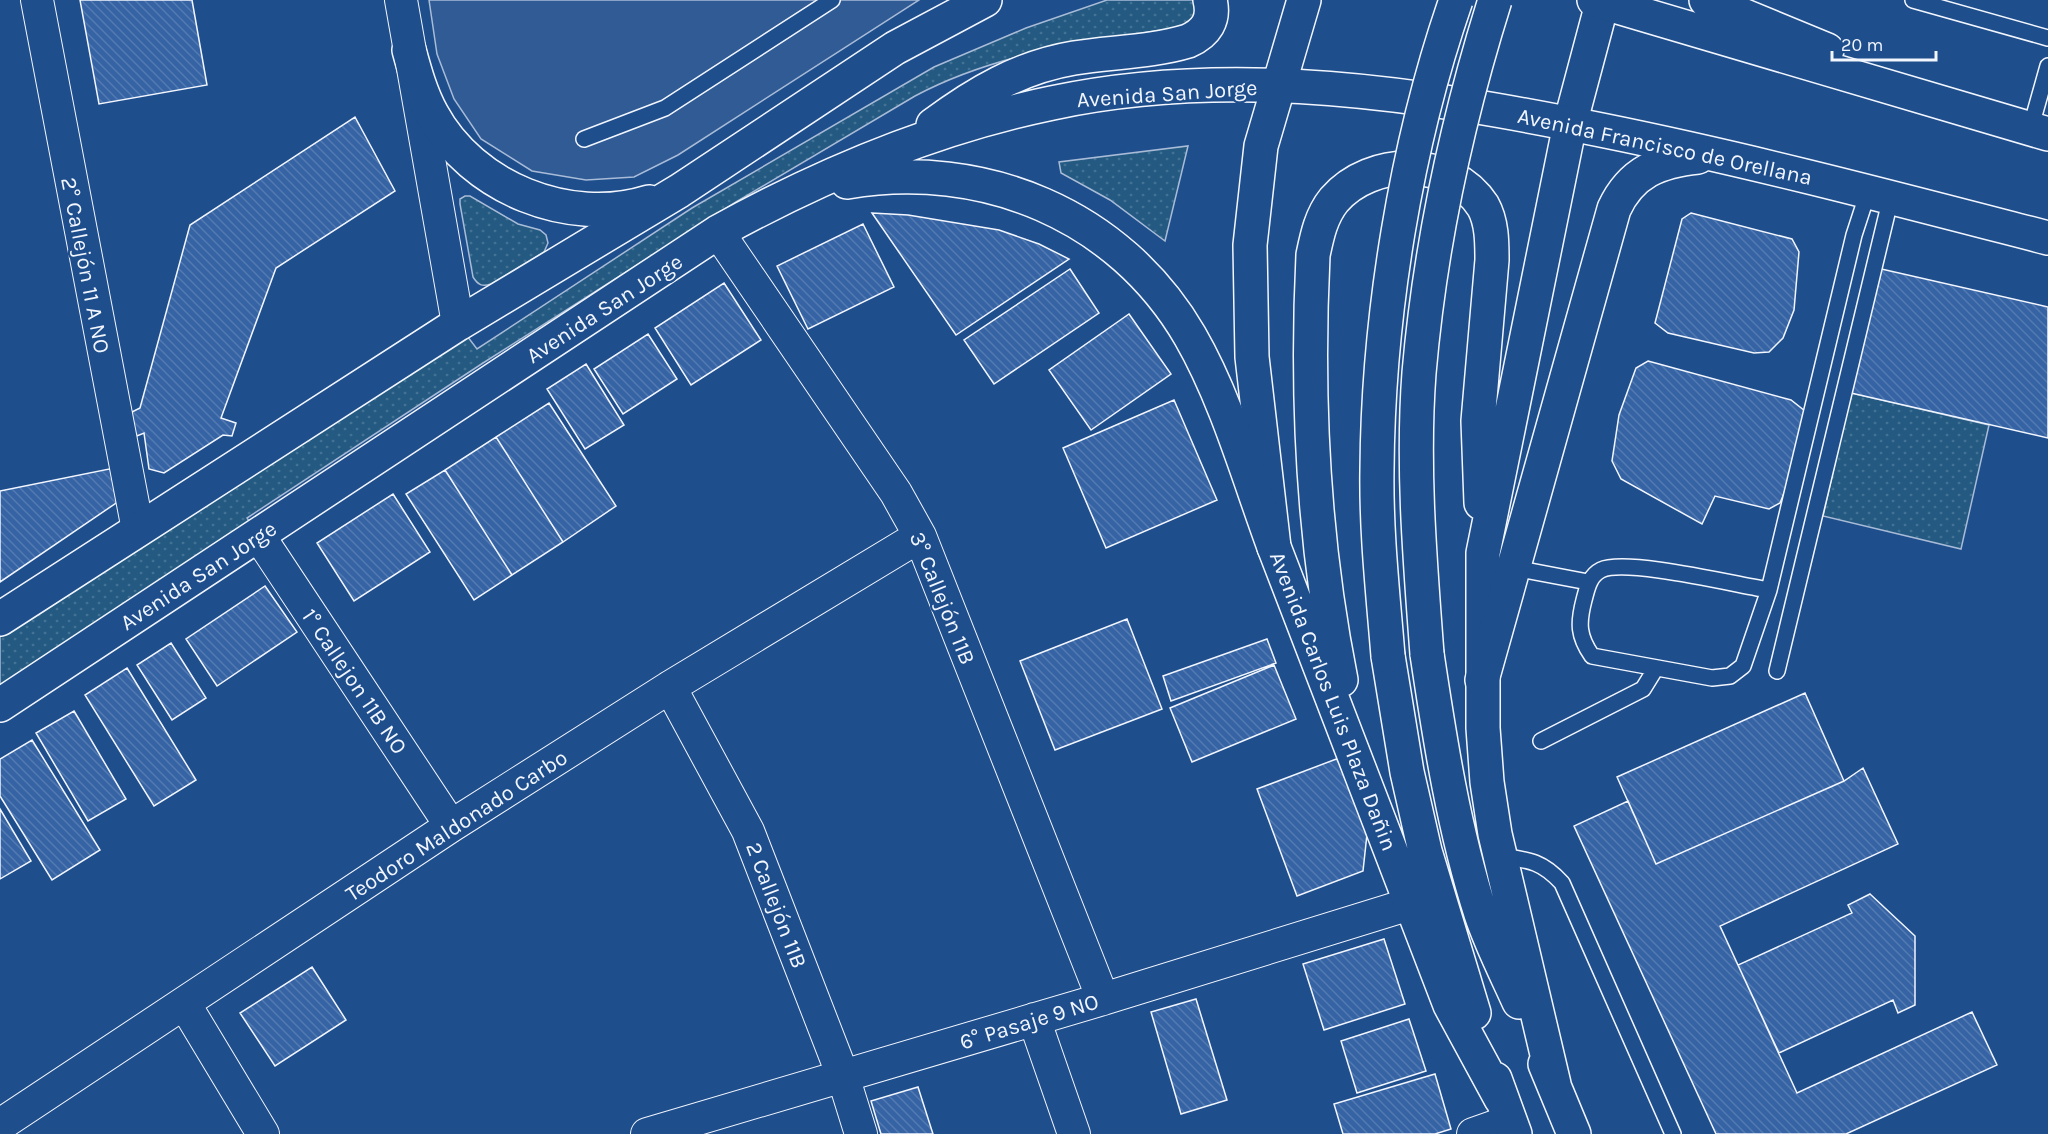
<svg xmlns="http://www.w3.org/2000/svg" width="2048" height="1134" viewBox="0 0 2048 1134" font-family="Karla,sans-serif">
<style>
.grass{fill:url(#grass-dots);stroke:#a8bbd7;stroke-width:1.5}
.parking{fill:#305b95;stroke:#a8bbd7;stroke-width:1.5}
.building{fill:url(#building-back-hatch);stroke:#f2f6ff;stroke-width:1.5}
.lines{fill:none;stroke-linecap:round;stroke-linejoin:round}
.lane-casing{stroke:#f2f6ff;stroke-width:18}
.street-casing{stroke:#f2f6ff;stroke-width:34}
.secondary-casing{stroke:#f2f6ff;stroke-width:36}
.primary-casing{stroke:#f2f6ff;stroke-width:36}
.lane{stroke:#1f4e8c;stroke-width:15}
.street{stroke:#1f4e8c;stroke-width:32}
.secondary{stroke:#1f4e8c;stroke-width:33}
.primary{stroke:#1f4e8c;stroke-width:33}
.secondary-bridge-casing{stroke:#f2f6ff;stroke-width:36;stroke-linecap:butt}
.secondary-bridge{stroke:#1f4e8c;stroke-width:33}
.labels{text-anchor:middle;stroke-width:4.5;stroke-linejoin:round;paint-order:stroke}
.street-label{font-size:22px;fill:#f2f6ff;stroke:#1f4e8c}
</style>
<defs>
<pattern id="grass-dots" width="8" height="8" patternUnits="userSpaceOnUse" patternTransform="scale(1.5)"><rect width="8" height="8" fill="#245a82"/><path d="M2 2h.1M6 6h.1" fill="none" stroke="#447295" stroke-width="1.8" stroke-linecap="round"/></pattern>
<pattern id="building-back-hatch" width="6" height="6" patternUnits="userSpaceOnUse" patternTransform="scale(1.5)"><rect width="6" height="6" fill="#3563a3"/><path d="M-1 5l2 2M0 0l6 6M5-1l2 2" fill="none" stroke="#537ab1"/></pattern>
</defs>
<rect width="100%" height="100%" fill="#1f4e8c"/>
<path class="grass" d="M1107,0H1200V24C1103,40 1003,49 915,96L736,202L483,363L247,518L259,536L0,705V619L458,324L477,349L692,208L934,67L1026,28Z
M1188,146L1165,241L1110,200L1061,173L1059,162Z
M465,196H470L518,224L540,230L546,235L548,243L544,252L491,284C482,287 478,285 473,277L460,204V199Z
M1851,393L1989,425L1961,549L1823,516Z"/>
<path class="parking" d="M429,0H919L678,155L634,177L586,180L532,171L481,139L454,99L437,54Z"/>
<path class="building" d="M80,0H192L207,85L99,104Z
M355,117L395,191L276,268L221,418L236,423L232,436L223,435L164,473L149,469L144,433L132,438L128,414L140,408L190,225Z
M872,213L908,215L999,230L1039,244L1069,259L956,335Z
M1691,213L1792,239L1799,252L1794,310L1783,338L1769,352L1754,353L1668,333L1655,323L1682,219Z
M863,224L894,287L808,329L777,266Z
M1877,268L2048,307V438L1851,393Z
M1070,269L1099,313L994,384L964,340Z
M724,283L761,340L691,385L655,328Z
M1129,314L1171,374L1091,430L1049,370Z
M648,334L677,379L623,414L594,369Z
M1648,361L1791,400L1805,411L1797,462L1780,503L1769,509L1715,496L1702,524L1621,479L1612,461L1619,415L1636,368Z
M586,364L624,425L585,449L547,389Z
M1174,400L1217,500L1106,548L1063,448Z
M549,403L616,506L563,542L496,437Z
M496,437L563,542L512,575L445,470Z
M114,468L125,497L0,582V491Z
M445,470L512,575L474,600L406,494Z
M393,494L430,552L354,601L317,543Z
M265,586L297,632L217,686L186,639Z
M1127,619L1162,709L1055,750L1020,661Z
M1267,639L1276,663L1171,701L1163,676Z
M171,643L206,698L172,720L137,665Z
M1274,665L1296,719L1192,762L1170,708Z
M127,668L196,780L154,806L85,695Z
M1805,693L1844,781L1656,864L1617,777Z
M74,711L126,799L88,821L36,733Z
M32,740L100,850L52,880L0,796V759Z
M1339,758L1367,834L1363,871L1297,896L1257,789Z
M1863,768L1898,844L1720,926L1797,1093L1972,1012L1997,1065L1846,1134H1716L1574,826L1628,801L1656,864L1844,781Z
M0,809L31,861L0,879Z
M1870,894L1915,936V1005L1898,1013L1893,1000L1779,1053L1738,965L1852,913L1848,905Z
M1384,939L1405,1004L1324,1030L1303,964Z
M312,967L346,1020L275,1066L240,1013Z
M1196,999L1227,1100L1181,1114L1151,1012Z
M1409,1019L1426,1071L1357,1093L1341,1041Z
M1435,1074L1451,1129L1435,1134H1343L1334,1104Z
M918,1087L933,1134H881L871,1101Z"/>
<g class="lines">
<defs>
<path id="lane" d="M1913,0L2048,38
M2030,130L2048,66
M584,139L665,108L832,0
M1514,568L1588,582
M1769,590C1737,585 1626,558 1601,570C1589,576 1587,589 1584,600C1578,623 1578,636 1592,656L1712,678L1730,676L1743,666L1769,590L1854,235L1868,192
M1777,671L1891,197
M1541,741L1643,689L1656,668
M1500,856C1529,860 1542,861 1562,883L1673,1134"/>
<path id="street" d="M37,0L138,530
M401,0L458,324
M718,232L896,493L920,536L1103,999
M259,536L451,826
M670,687L748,831L843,1076L861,1134
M184,1003L263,1134
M1034,1019L1074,1134
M0,1125L451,826L670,687L920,536
M647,1134L1103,999L1410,904
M1473,1134L1510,1121"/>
<path id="secondary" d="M1304,0L1261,146L1250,245L1252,357L1274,547L1450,1005L1501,1099
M1427,654C1440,741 1454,830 1481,914C1491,944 1506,973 1519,1002
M1388,656L1407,772L1425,851L1474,1013
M1341,680C1313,540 1306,398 1313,255C1317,236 1321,216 1334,200C1371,157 1451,156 1483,206C1492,222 1492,242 1492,260L1478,421L1481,503
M1545,1064L1574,1134
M1495,1079L1515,1134
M1554,1084L1495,834L1487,782L1483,728V553L1570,124L1603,0"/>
<path id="primary" d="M1594,0L2048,134
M1706,0L1827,50
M409,50C415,72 421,94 432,114C472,188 569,227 649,202
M933,125C976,93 1020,67 1074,58C1111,52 1152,52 1188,41C1206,33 1215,20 1210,0
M847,182C983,159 1119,214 1190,336C1226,398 1249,479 1274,547
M0,619L458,324L679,191L895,48L985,0
M1482,680L1614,209C1631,172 1659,161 1698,157
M0,705L718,232C821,175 936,127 1052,103C1235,64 1424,94 1606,131C1754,161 1901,200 2048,238"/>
</defs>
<use href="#lane" class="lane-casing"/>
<use href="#street" class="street-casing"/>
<use href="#secondary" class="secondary-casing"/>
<use href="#primary" class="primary-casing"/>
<use href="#lane" class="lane"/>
<use href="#street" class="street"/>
<use href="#secondary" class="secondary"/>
<use href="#primary" class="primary"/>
<defs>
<path id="secondary-bridge" d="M1427,654C1420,561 1412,466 1419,373C1430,246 1457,121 1495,0
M1388,656C1383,594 1376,532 1377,470C1378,317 1406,144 1456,0"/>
</defs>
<use href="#secondary-bridge" class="secondary-bridge-casing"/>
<use href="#secondary-bridge" class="secondary-bridge"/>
</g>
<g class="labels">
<g class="street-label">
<text transform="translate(1167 93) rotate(-4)" y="8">Avenida San Jorge</text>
<text transform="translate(1665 146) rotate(12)" y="8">Avenida Francisco de Orellana</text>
<text transform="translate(86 265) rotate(79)" y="8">2° Callejón 11 A NO</text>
<text transform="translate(604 308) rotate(-33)" y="8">Avenida San Jorge</text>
<text transform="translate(198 575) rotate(-33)" y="8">Avenida San Jorge</text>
<text transform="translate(943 598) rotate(68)" y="8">3° Callejón 11B</text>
<text transform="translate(355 681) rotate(56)" y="8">1° Callejon 11B NO</text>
<text transform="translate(1334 701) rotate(69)" y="8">Avenida Carlos Luis Plaza Dañin</text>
<text transform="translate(456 825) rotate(-33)" y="8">Teodoro Maldonado Carbo</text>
<text transform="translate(777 905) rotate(69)" y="8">2 Callejón 11B</text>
<text transform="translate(1029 1021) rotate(-17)" y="8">6° Pasaje 9 NO</text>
</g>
</g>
<path d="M1832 51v9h104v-9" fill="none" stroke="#f2f6ff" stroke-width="3"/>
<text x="1841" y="51" font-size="18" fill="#f2f6ff" stroke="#1f4e8c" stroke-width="4.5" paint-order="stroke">20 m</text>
</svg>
